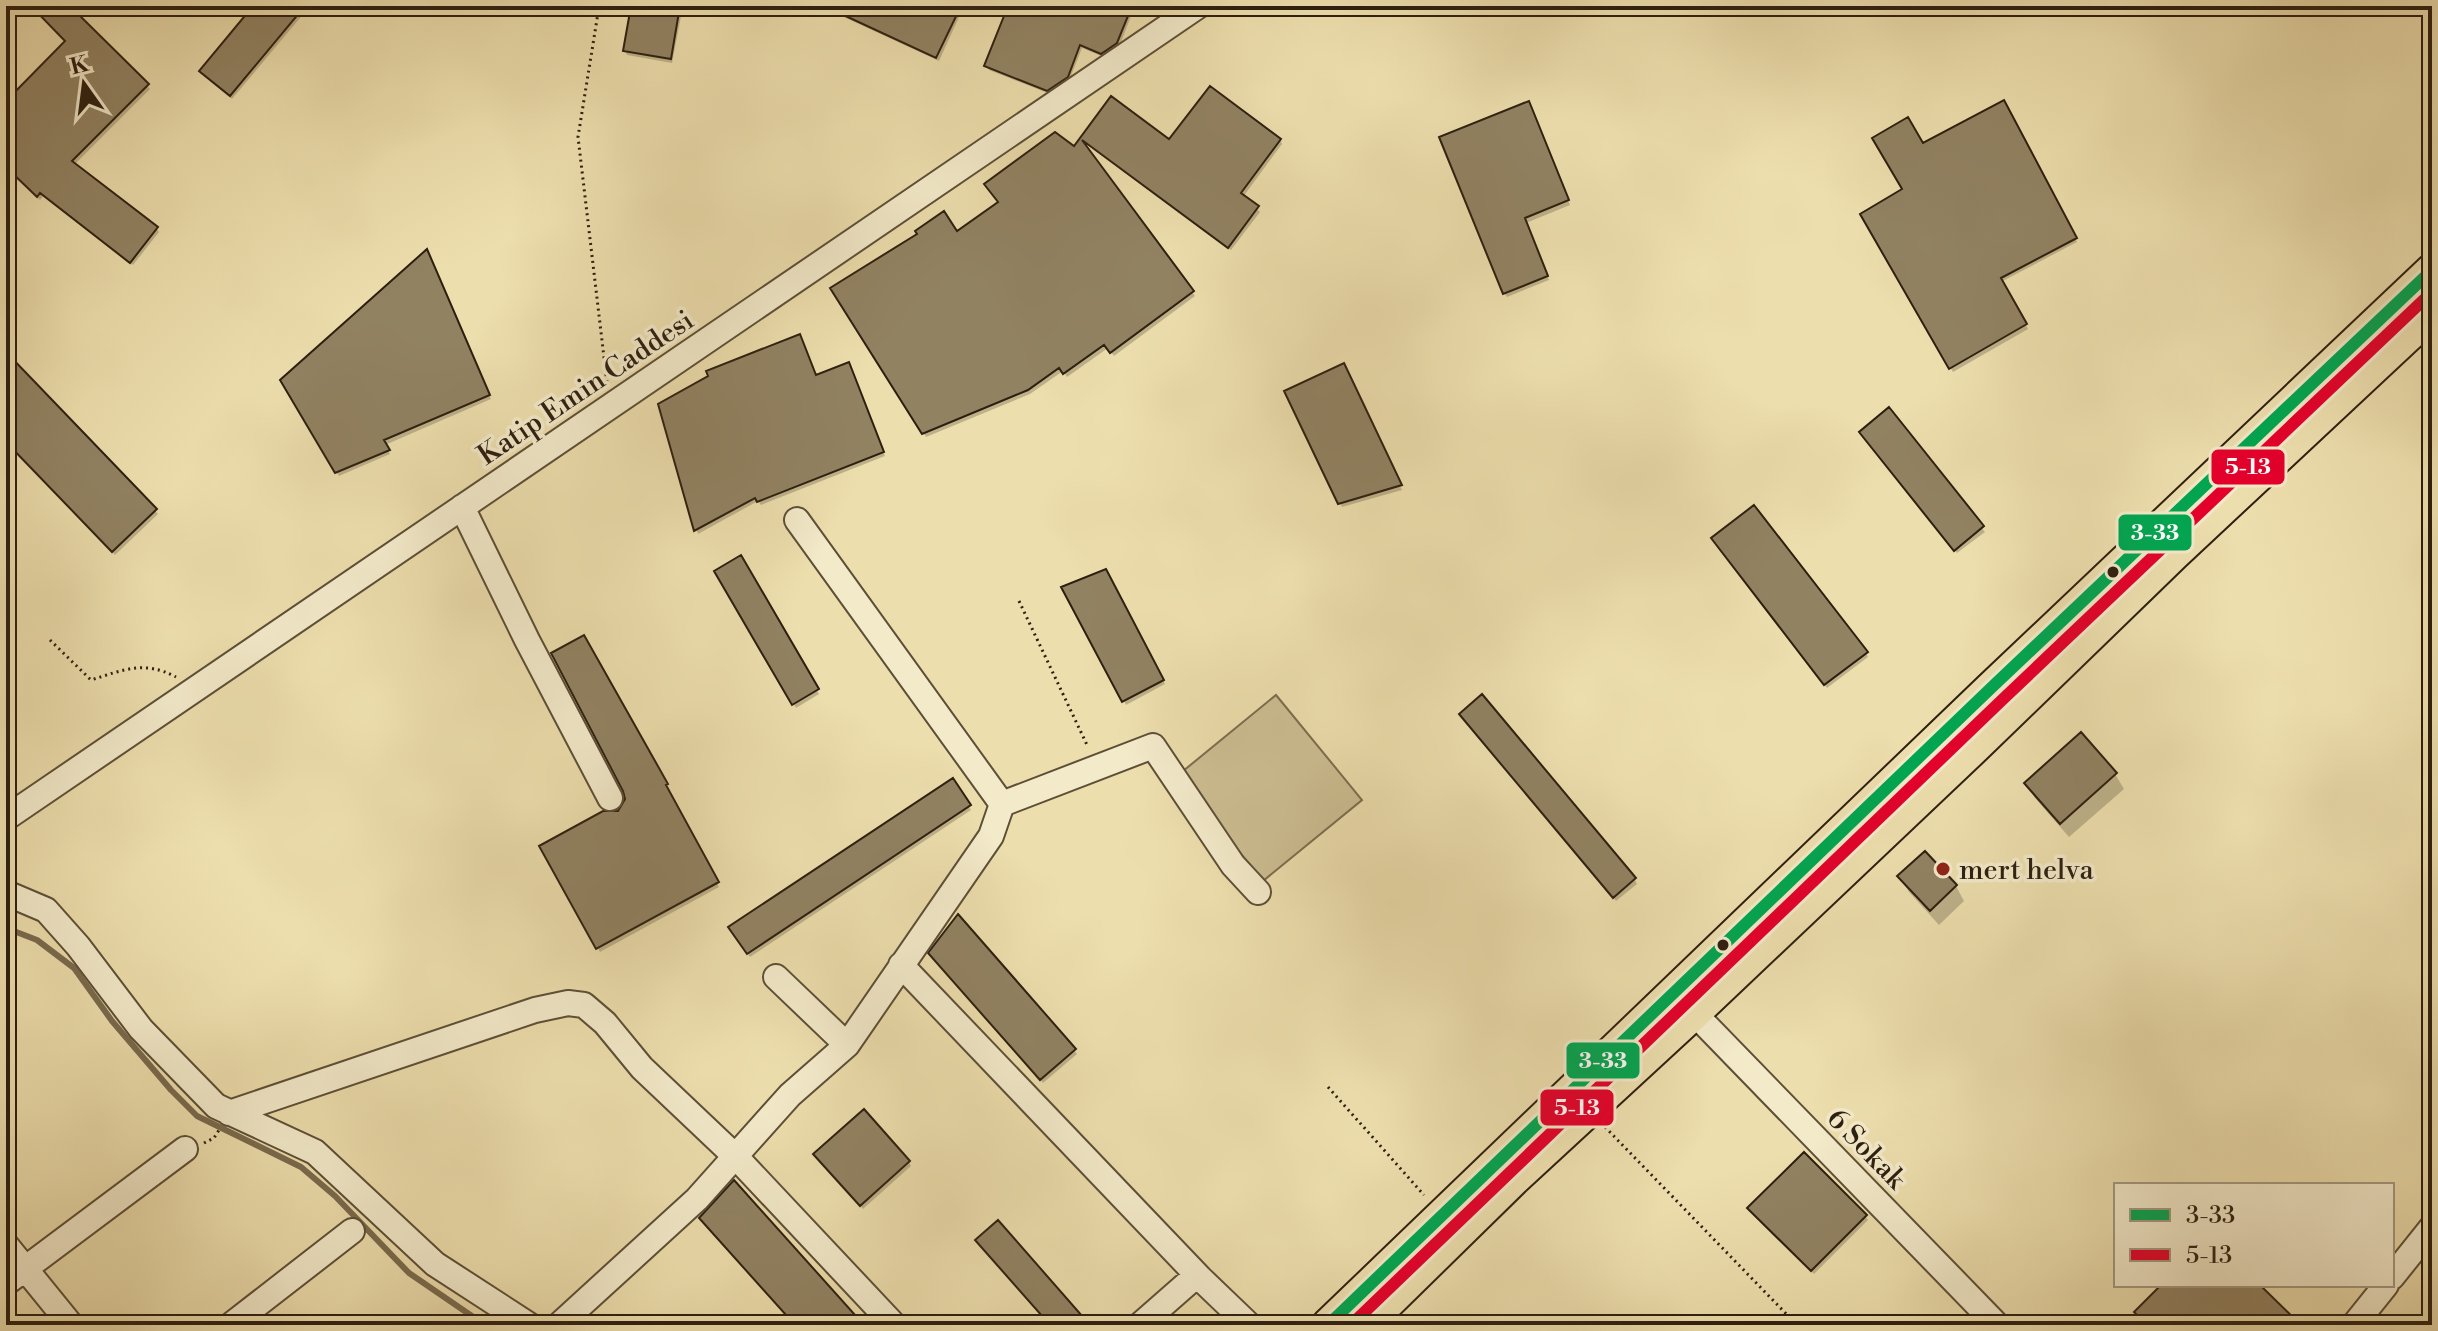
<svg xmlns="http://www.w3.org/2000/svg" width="2438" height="1331" viewBox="0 0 2438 1331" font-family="'Libre Bodoni',serif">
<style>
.green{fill:#ccbe92;stroke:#7c6e51;stroke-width:2}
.shadow{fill:#0003}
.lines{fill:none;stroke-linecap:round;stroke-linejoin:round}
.stream{stroke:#796b4e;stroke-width:6}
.building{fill:#918262;stroke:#2d1f10;stroke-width:2}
.minor-casing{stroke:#5d4f37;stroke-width:28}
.major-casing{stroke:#2d1f10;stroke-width:36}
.path{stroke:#2d1f10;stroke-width:3;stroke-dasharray:2 4;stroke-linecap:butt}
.minor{stroke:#f3eaca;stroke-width:24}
.major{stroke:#eddead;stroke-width:32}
.bus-1-casing{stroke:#f3eaca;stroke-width:18}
.bus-2-casing{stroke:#f3eaca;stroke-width:18}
.bus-1{stroke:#00a651;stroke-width:12}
.bus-2{stroke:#e4002b;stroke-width:12}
.bus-dot{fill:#2d1f10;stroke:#f3eaca;stroke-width:3}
.poi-dot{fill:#8f2418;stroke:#f3eaca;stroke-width:3}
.labels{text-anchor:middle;stroke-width:7;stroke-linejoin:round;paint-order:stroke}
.street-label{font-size:28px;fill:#2d1f10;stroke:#f3eaca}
.poi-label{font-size:28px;fill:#2d1f10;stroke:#f3eaca;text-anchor:start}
.line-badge{stroke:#f3eaca;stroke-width:3}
.badge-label{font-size:22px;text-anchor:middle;font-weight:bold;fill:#fff}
</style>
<rect width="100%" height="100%" fill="#eddead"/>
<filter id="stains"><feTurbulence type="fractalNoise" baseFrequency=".0025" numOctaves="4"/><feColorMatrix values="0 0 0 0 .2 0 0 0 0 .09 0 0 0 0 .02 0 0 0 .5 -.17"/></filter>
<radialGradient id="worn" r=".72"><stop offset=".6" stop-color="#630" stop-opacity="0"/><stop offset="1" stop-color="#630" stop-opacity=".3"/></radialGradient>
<path class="green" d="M1276,695L1362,800L1263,881L1177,776Z"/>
<path class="shadow" d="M31,6H82L74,13L150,89L74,165L156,228L159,232L133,265L43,196L40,200L6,166V104L67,42Z
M256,6H310L232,99L202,71Z
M633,6H683L672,63L627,55L625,51Z
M820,6H964L939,61Z
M977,6H1135L1119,47L1104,57L1082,48L1069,81L1050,94L989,70L986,66L1006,18Z
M2003,103L2077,242L2001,282L2028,329L1953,372L1862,214L1905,190L1922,146Z
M1530,107L1570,205L1526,223L1549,280L1507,297L1504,293Z
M1082,140L1170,142L1280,140L1282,144L1243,197L1260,212L1231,250Z
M1081,141L1195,296L1114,356L1108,348L1067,377L1063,371L1030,394L926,437L833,288L957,233L1075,149Z
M428,255L491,399L385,445L390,454L339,476L283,380Z
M6,355L158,514L115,555L6,441Z
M1343,365L1402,490L1342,507L1287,392Z
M850,368L885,456L761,505L758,501L698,534L660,405Z
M1889,410L1985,532L1957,553L1863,436Z
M1716,543L1866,653L1868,657L1827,688Z
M740,558L819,694L796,708L717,571Z
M1105,572L1165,684L1126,705L1064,588Z
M583,638L668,788L666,790L719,887L600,952L542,846L619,813L627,798Z
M1482,697L1635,880L1637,884L1616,901L1464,718Z
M2115,774L2124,789L2069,837L2035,798L2026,783Z
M952,781L971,810L750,957L731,928Z
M1925,854L1956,886L1964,901L1939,925L1909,892L1900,877Z
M933,958L1074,1050L1077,1054L1043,1083Z
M818,1158L909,1162L911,1166L863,1209Z
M1752,1213L1865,1216L1868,1220L1814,1274Z
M1500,1319L1506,1325H1494Z"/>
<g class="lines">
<path class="stream" d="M6,928L37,940L74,968L112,1021L171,1090L197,1116L301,1167L335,1196L409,1273L485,1325"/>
</g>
<path class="building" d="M31,6H70L149,84L72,161L158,227L130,263L40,193L37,197L6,167V101L65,41Z
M253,6H305L230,96L199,71Z
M631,6H680L671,59L623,51Z
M824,6H961L936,58Z
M1008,6H1132L1117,43L1101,54L1080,45L1068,77L1047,91L984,66Z
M1210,86L1281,139L1241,193L1259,206L1228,248L1082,140L1194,291L1110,353L1104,345L1063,374L1059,368L1028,390L922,434L830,288L917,234L915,231L944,211L957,231L998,202L984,184L1055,132L1074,146L1111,96L1169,139Z
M2004,100L2077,238L2001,278L2027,324L1949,369L1860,214L1902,189L1872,138L1908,117L1923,143Z
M1529,101L1569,200L1525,218L1548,276L1503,294L1439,137Z
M427,249L490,395L384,440L390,450L335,473L280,380Z
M800,334L816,375L849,362L884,452L757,502L755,498L694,531L658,404L708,376L706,371Z
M6,352L157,509L112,552L6,442Z
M1344,363L1402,485L1338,504L1284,391Z
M1889,407L1984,526L1954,551L1859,432Z
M1754,505L1868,652L1824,685L1711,538Z
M741,555L819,689L792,705L714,571Z
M1106,569L1164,680L1122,702L1061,587Z
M584,635L668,784L666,785L719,882L596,949L539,846L603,811H618L625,799L623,791L551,653Z
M1482,694L1636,878L1613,898L1459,714Z
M2081,732L2117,773L2060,824L2024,783Z
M953,778L971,805L747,954L728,927Z
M1925,851L1957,885L1930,911L1897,876Z
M958,914L1076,1049L1040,1080L928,953Z
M864,1109L910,1161L860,1206L813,1154Z
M1804,1152L1867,1215L1811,1271L1747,1208Z
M734,1180L864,1325H795L699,1218Z
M998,1220L1090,1325H1050L975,1240Z
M2161,1285H2260L2301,1325H2147L2134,1312Z"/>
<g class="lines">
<defs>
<path id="minor" d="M462,507L527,640L610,798
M797,520L1002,804
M6,818L1198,6
M6,893L46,910L78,946L141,1029L216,1106L315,1152L435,1264L529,1325
M901,965L1200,1278L1249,1325
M776,977L847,1045
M1694,1013L1997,1325
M229,1113L535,1010L568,1003L584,1005L605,1023L642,1068L737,1158L894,1325
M6,1245L71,1325
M2392,1277L2432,1227
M6,1283L185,1149
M231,1325L352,1231
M559,1325L697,1199L790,1095L847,1045L991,836L1002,804L1153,746L1233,865L1258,892
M1140,1325L1197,1275
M2354,1325L2386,1285"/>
<path id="major" d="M1328,1325L1990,689L2432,270
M1365,1325L1515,1178L1694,1013L1978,744L2174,554L2432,313"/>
</defs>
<use href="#minor" class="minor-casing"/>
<use href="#major" class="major-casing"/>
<path class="path" d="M595,6L598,13L578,137L607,383
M1019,601L1088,747
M50,640L91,680C123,670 144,660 176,677
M1328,1087L1424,1195
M1605,1127L1797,1325
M204,1143L214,1138L219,1130"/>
<use href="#minor" class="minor"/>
<use href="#major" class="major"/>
<defs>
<path id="bus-1" d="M1328,1325L1990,689L2432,270"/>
<path id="bus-2" d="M1351,1325L2001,701L2432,292"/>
</defs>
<use href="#bus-1" class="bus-1-casing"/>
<use href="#bus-2" class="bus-2-casing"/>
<use href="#bus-1" class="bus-1"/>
<use href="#bus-2" class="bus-2"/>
</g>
<g class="bus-dot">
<circle cx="2113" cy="572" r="7"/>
<circle cx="1723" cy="945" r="7"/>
</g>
<circle class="poi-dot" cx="1943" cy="869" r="8"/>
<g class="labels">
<g class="street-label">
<text transform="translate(585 387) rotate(-34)" y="10">Katip Emin Caddesi</text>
<text transform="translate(1867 1148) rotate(46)" y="10">6 Sokak</text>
</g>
<g class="poi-label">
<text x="1959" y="879">mert helva</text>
</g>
</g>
<g class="line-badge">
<rect x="2210" y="448" width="76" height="38" rx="8" fill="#e4002b"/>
<rect x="2117" y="513" width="76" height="39" rx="8" fill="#00a651"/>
<rect x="1565" y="1041" width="76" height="39" rx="8" fill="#00a651"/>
<rect x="1539" y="1088" width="76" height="39" rx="8" fill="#e4002b"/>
</g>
<g class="badge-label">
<text x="2248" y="474">5-13</text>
<text x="2155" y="540">3-33</text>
<text x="1603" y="1068">3-33</text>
<text x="1577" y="1115">5-13</text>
</g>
<rect width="2438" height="1331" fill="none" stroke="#eddead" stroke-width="32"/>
<rect x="8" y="8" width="2422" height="1315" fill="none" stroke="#2d1f10" stroke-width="4"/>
<rect x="16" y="16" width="2406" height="1299" fill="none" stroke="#2d1f10" stroke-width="2"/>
<rect x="2114" y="1183" width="280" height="104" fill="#f3eaca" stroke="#a49980" stroke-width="2"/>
<rect x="2130" y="1209" width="40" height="12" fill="#00a651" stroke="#a49980" stroke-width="2"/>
<text x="2186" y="1223" font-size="24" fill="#2d1f10">3-33</text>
<rect x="2130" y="1249" width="40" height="12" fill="#e4002b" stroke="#a49980" stroke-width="2"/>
<text x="2186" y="1263" font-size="24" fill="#2d1f10">5-13</text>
<g transform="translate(84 84) rotate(346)" stroke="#f3eaca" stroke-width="6" paint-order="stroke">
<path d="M0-6L14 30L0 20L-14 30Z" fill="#2d1f10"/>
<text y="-12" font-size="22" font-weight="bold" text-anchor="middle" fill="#2d1f10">K</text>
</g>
<rect width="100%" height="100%" filter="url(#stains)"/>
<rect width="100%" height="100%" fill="url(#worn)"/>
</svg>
